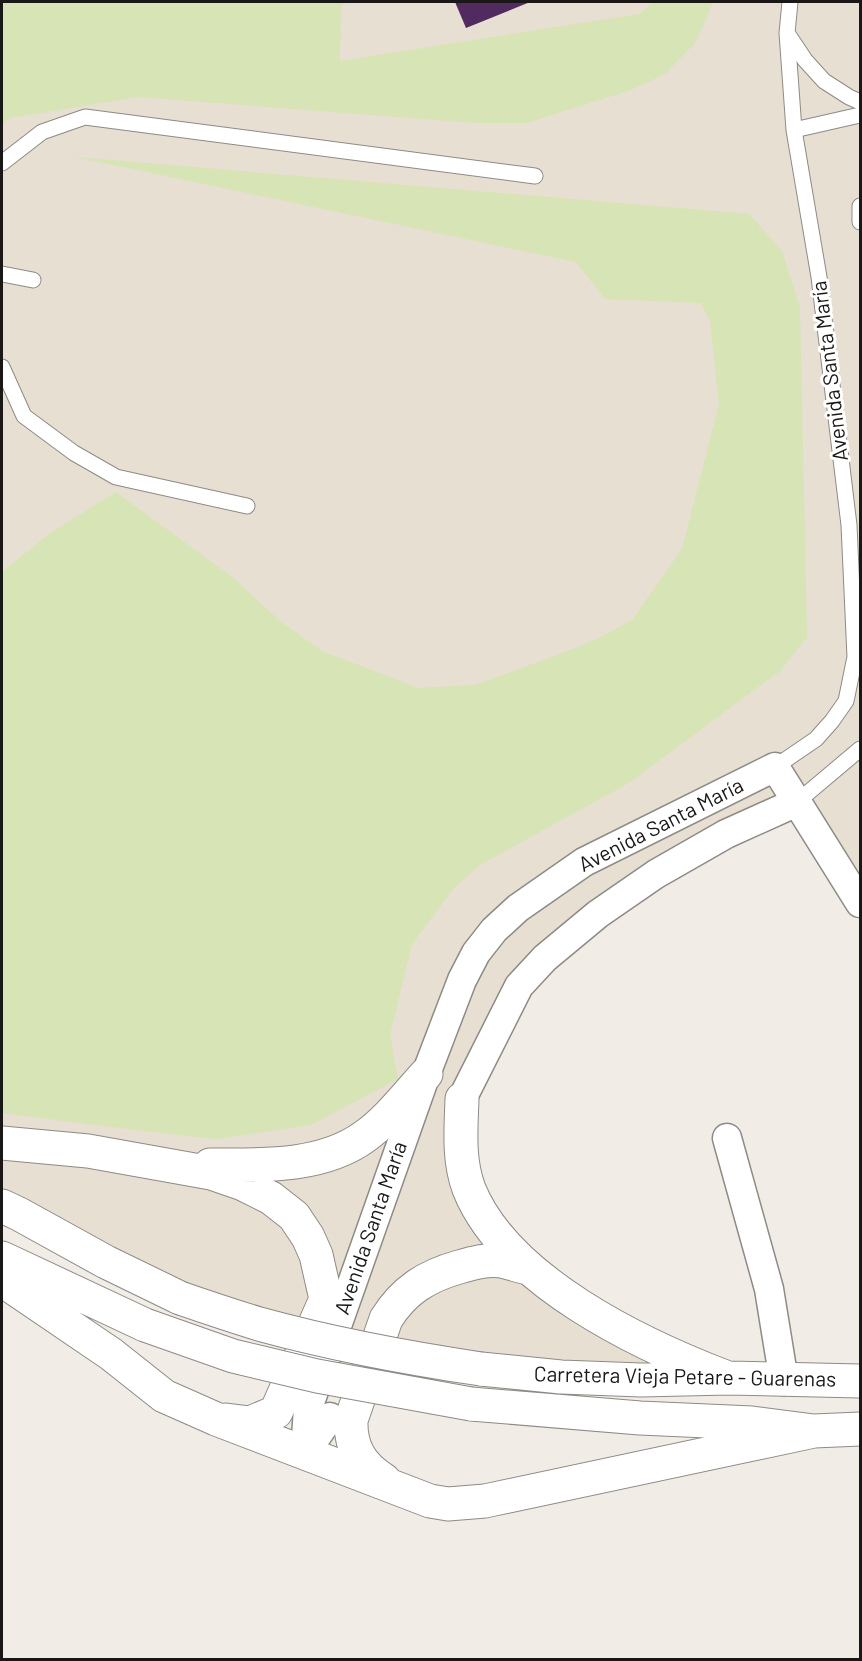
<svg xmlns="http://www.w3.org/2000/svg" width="862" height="1661" viewBox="0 0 862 1661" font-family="Barlow,sans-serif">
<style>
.built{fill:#e7dfd2}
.green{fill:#d7e4b5}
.building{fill:#512a60}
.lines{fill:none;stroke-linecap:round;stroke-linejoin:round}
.service-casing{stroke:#8e8a85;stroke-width:17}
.minor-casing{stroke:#8e8a85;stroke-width:31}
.primary-casing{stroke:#8e8a85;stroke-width:35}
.service{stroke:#fff;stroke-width:15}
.minor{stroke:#fff;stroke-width:28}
.primary{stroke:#fff;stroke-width:33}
.primary-bridge-casing{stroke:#8e8a85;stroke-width:35;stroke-linecap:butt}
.primary-bridge{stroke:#fff;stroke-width:33}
.labels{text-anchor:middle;stroke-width:6;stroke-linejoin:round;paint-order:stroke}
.street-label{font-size:21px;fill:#191816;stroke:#fff}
</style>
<rect width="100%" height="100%" fill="#f1ede6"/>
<path class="built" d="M2,2H860V903L798,802L545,958L462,1099L483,1216L670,1355L641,1380L260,1324L2,1206Z"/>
<path class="green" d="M2,2H348L341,6L340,61L639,14L653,2H713L696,42L665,74L631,90L527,123H475L138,97L10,118L2,124Z
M75,157L749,214L782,251L800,307L807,637L780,671L629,783L480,865L454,888L412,944L390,1035L398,1079L311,1125L217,1139L94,1125L2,1113V572L50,533L116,492L232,577L280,621L322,651L418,688L475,685L568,651L599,638L632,620L682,549L719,404L710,321L700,303L605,299L576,262Z"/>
<path class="building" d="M455,2H530L466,28Z"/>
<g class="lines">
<defs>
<path id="service" d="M790,2L787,33L805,60L824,81L849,97L860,102
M794,130L860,115
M2,163L42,132L85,117L535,176
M860,206V222
M2,274L33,280
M2,367L24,416L74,453L116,477L247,506
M775,767L816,739L832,721L846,701L855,657L849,525L819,277L794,130L787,33
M797,802L860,749"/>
<path id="minor" d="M462,1099L519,986L545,958L598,914L656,874L726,834L797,802
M727,1138L769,1289L784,1381
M305,1453L308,1408L426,1074L462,980L476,953L494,930L518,908L584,862L775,767L860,903
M305,1453L330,1417"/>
<path id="primary" d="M462,1099C461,1129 458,1160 469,1189C506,1281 641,1345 728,1378
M2,1143L88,1151L211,1173L243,1184L271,1198L294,1216L308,1237L316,1255L326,1299L276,1412L250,1423L226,1420
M210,1165C260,1165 321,1168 364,1137C388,1120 406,1096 426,1074
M2,1206L19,1214L106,1262L180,1298
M2,1258L145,1325
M2,1280L111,1354L164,1396L216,1419L430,1501L448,1504L485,1501L814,1431
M481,1369L561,1377L641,1380L728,1378L860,1381
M471,1404L640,1418L752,1423L814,1431L860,1429
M384,1480C361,1466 350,1447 351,1420L386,1319C404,1290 427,1276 459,1267C473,1263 487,1259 501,1261C510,1263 519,1266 528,1268"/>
</defs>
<use href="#service" class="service-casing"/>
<use href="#minor" class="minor-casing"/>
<use href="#primary" class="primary-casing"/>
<use href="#service" class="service"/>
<use href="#minor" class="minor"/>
<use href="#primary" class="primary"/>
<defs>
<path id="primary-bridge" d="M180,1298C206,1307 233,1316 259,1324C332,1344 407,1358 481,1369
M145,1325L233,1356L317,1376L471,1404"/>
</defs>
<use href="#primary-bridge" class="primary-bridge-casing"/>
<use href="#primary-bridge" class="primary-bridge"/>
</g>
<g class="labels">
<g class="street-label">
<text transform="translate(830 371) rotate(-97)" y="7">Avenida Santa María</text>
<text transform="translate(661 825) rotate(-27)" y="7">Avenida Santa María</text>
<text transform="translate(371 1228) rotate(-71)" y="7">Avenida Santa María</text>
<text transform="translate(685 1377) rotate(1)" y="7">Carretera Vieja Petare - Guarenas</text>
</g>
</g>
<rect width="862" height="1661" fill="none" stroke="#191816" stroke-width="6"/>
</svg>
